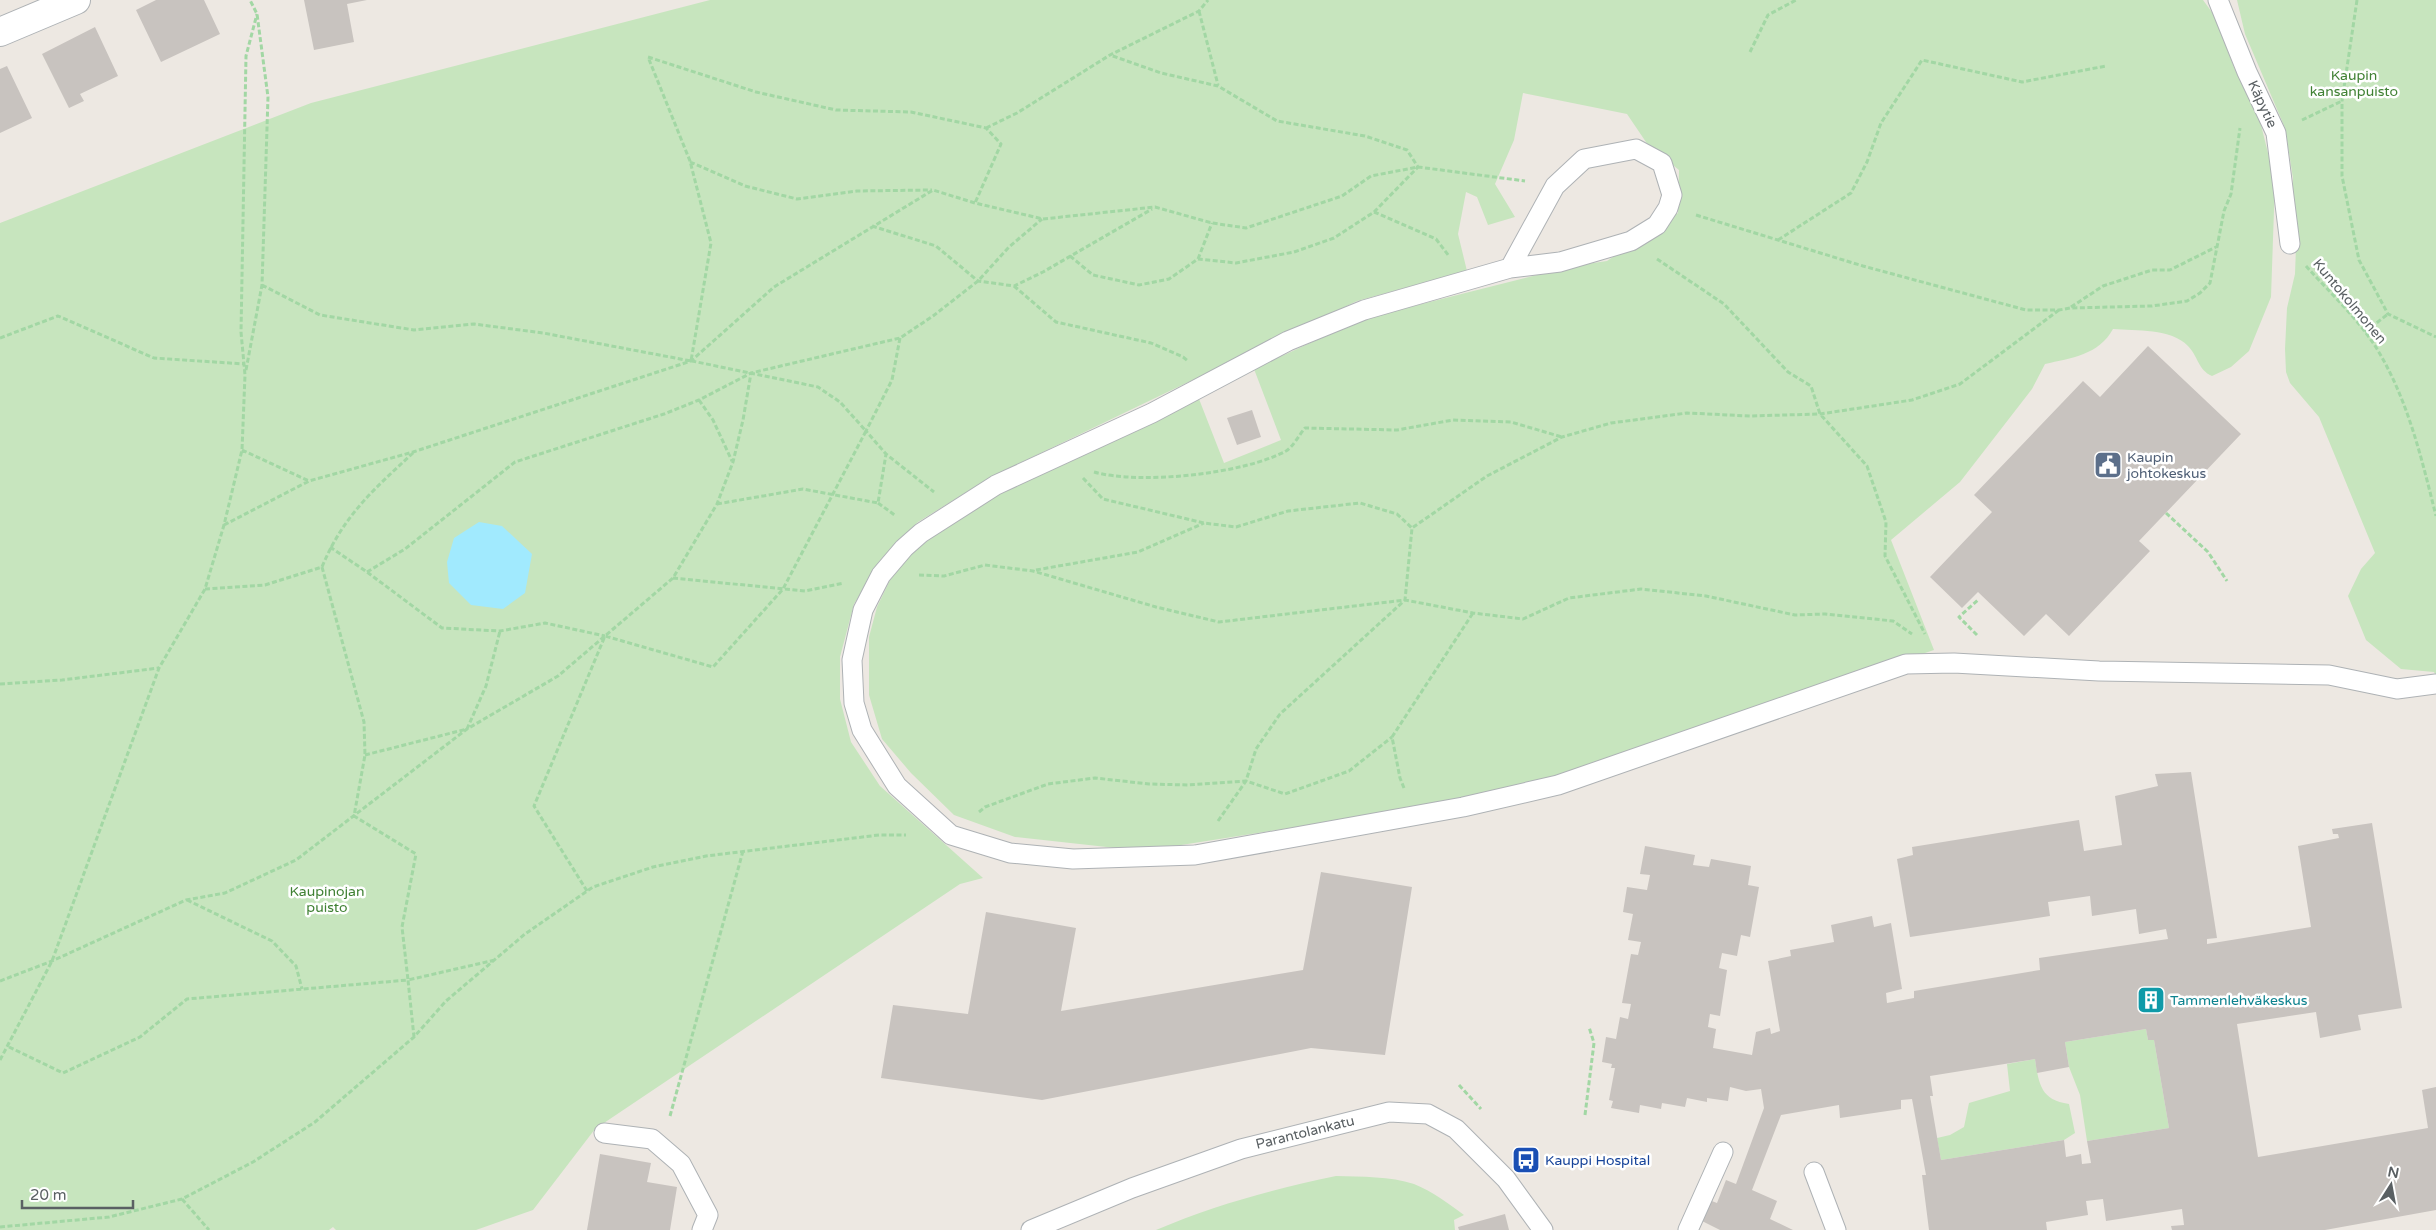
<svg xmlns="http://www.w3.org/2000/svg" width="2436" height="1230" viewBox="0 0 2436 1230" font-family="'Varela Round',sans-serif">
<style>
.green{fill:#c7e5be}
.water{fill:#a1eafe}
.building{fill:#c8c3bf;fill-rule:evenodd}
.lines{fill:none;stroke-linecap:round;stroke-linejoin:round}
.service-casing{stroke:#aeb2b5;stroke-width:21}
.minor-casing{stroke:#aeb2b5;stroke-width:30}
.path{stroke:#a2d7a4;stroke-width:3;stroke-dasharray:5 2.5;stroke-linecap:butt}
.service{stroke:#fff;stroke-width:19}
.minor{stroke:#fff;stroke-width:28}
.labels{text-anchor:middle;stroke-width:5;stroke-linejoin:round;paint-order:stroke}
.park-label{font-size:14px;fill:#408134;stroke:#fff}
.street-label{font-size:14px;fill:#5a6063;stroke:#fff}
.service-label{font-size:14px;fill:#4e5e75;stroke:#fff;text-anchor:start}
.culture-label{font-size:14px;fill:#0d838f;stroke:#fff;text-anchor:start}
.transit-label{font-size:14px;fill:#164399;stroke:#fff;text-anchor:start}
</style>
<rect width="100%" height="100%" fill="#ede8e2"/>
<path class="green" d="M710,0H2203L2214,15L2235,70L2257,109L2275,181L2271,297L2249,351L2231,367L2212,376C2198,370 2198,356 2188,346C2171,328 2136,331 2113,329C2099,355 2071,358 2045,364L2032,389L1960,482L1891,540L1934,650L1543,781L1410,809L1143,851L1015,837L954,815L911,773L882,739L869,695V637L877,607L890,580L912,553L931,538L1003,492L1199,399L1224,463L1281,440L1254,369L1362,319L1573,266L1607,261L1678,213L1679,170L1648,145L1627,114L1523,93L1514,140L1495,184L1515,217L1488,225L1477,197L1466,192L1458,234L1467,271L1357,301L991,477L918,522L882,558L854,604L840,657V699L851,742L880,786L983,878L960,884L595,1129L533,1210L476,1230H336L333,1227L329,1230H0V223L311,103Z
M2237,0H2436V676L2434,672L2401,669L2366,640L2348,596L2361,569L2375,553L2319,417L2290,383L2286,372L2285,349L2287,308L2295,274L2296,247L2292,214L2293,178L2285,128L2245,34Z
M2146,1029L2148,1040H2154L2169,1128L2087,1141L2080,1095L2069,1067L2065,1042Z
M2035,1059C2039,1085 2041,1100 2069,1104L2075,1133L2064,1140L1941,1160L1937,1138L1950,1135L1964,1127L1969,1103L2010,1091L2007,1064Z
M1336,1176C1362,1177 1390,1176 1414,1184C1432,1191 1449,1204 1464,1215L1454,1220L1455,1230H1156C1214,1205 1274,1189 1336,1176Z"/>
<path class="water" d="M479,522L502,526L532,554L525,593L503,609L471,605L449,583L447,562L454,538Z"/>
<path class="building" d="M156,0H204L220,34L161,62L136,10Z
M304,0H367L347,4L354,42L314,50Z
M95,27L118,76L80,94L84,101L69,108L42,54Z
M7,66L32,118L0,133V69Z
M2148,346L2241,434L2139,541L2150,551L2069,636L2046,614L2024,636L1978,592L1962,608L1930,577L1992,512L1974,495L2083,381L2100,397Z
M1252,410L1261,437L1237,445L1227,418Z
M2191,772L2217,938L2207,939V944L2311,927L2298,846L2339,838L2338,834H2333L2332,829L2372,823L2402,1008L2358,1015L2361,1030L2320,1038L2316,1012L2237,1024L2258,1157L2428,1128L2422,1090L2436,1087V1210L2325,1230H2172L2171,1226L2184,1225L2182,1209L2106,1221L2103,1199L2086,1201L2088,1215L2046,1222L2047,1230H1929L1922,1175H1926L1912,1099L1901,1100V1109L1840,1118L1839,1105L1781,1115L1752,1190L1777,1201L1770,1219L1793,1230H1720L1700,1220L1709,1200L1717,1203L1726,1180L1736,1184L1764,1108L1761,1089L1746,1091L1730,1087L1728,1101L1707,1098V1102L1687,1098L1685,1107L1662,1103L1661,1109L1640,1105L1639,1113L1611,1108L1613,1101L1609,1100L1615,1068H1611L1612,1064L1602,1062L1606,1037L1616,1039L1620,1017L1628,1019L1631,1004L1622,1003L1631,954L1638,955L1641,942L1628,940L1633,914L1623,912L1627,887L1647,890L1650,875L1640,874L1645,846L1695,855L1693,865L1709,867L1711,859L1751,866L1748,885L1759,887L1750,937L1741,935L1737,956L1722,953L1719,968L1727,970L1720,1016L1710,1014L1708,1027L1716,1029L1713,1048L1752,1055L1756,1032L1770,1028L1771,1034L1780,1031L1768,961L1791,956L1790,950L1834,942L1831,925L1872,916L1874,927L1891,923L1902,989L1886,993L1887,1003L1914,998V991L2040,970L2039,958L2168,939L2166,929L2139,934L2136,909L2092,916L2090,896L2048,902L2050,916L1910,937L1897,859L1913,855L1912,847L2079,820L2084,851L2122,845L2115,796L2158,786L2155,774ZM2146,1029L2148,1040H2154L2169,1128L2087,1141L2091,1163L2082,1164L2081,1154L2066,1157L2064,1140L1941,1160L1930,1096H1933L1930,1076L2035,1059L2037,1073L2069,1067L2065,1042Z
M1321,872L1412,887L1385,1055L1311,1048L1042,1100L881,1078L893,1005L968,1014L986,912L1076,928L1061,1011L1303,970Z
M600,1154L651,1163L647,1182L677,1187L670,1230H587Z
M1505,1214L1509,1230H1459L1458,1227Z"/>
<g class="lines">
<defs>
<path id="service" d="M2218,0L2247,72L2276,133L2290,244
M1510,268L1555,186L1584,159L1636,149L1662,163L1672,195L1668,208L1657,225L1631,241L1560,262L1510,268L1364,310L1288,341L1152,413L996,485L921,533L904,548L881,575L863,610L852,660L854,703L862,730L897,786L951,835L1010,853L1073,859L1195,855L1463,807L1558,785L1906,664L1954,663L2099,671L2329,675L2397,689L2436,684
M604,1133L652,1139L681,1164L708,1215L702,1230
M1814,1172L1836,1230
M1031,1230L1132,1188L1241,1149L1389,1112L1428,1114L1456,1129L1506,1179L1543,1230
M1688,1230L1723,1152"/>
<path id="minor" d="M0,32L76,0"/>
</defs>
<use href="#service" class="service-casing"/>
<use href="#minor" class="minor-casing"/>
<path class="path" d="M2357,0L2342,101V176L2359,260L2388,314L2436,337
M1199,11L1218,85
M1750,52L1768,15L1796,0
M2302,120L2342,101
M986,128L1017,113L1110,55L1199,11L1208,0
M690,162L745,186L797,199L857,191L932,190
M1374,212L1436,239L1449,256
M1696,215L1863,266L2026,310H2059L2070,308L2152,306L2187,301L2200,293L2210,283L2224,211L2231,194L2240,128
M872,226L936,246L978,281L1014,286L1043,272L1152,209
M1778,240L1851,193L1867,162L1881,123L1922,60L2022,82L2106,66
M1070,256L1093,275L1139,285L1169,279L1198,259L1236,263L1294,252L1334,238L1374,212L1418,167L1407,150L1365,136L1277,121L1218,86L1161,73L1110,55
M1198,259L1212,223
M1657,259L1724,304L1788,372L1811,386L1820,414L1867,466L1886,522L1885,556L1925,634
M2306,266C2331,294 2361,321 2380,354C2409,404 2422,460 2436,516
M262,285L320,315L414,330L474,324L543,333L691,361L711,243L690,161L648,57L756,92L836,110L911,112L986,128L1001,144L975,203
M1014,286L1056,322L1151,343L1183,357L1188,361
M2071,307L2103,286L2152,270H2170L2216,247
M2365,332L2388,314
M0,338L58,316L154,358L244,364
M900,338L892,380L866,431L886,454L934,492
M246,370L262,285L268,97L257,14L250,0
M699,400L713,420L732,461
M242,450L309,481
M1094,472C1139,485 1244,474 1286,451C1293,447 1299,435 1305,428L1397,430L1453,420L1511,422L1562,437
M1083,478L1103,499L1204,523L1236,527L1288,511L1360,503L1397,514L1412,528
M878,503L896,516
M717,504L803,489L878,503L886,454
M2166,513L2208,552L2227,581
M224,525L309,481L413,452L691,361L774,287L933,190L975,203L1043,219L1155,207L1212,223L1246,228L1342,196L1371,176L1418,167L1525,181
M330,547L367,572L442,628L500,631L545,623L605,636
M322,567L364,722L365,755L354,816L416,854L402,927L408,980L495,960
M1036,570L1138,552L1204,523
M367,572L405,549L515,462L664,414L699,400L751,373L900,338L933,316L978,281L1009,247L1042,219
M919,575L944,576L985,565L1033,571L1156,607L1219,622L1405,600L1473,613L1523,619L1569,598L1641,589L1706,596L1795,615L1825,614L1893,621L1912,634
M673,578L805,591L844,583
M205,589L265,585L322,567C343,516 374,489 413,453
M1977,635L1959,617L1978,600
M0,684L62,680L159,668
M365,755L467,729L486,686L500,631
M1404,788L1400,778L1392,737L1473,613
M979,812L985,807L1048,784L1095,778L1149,784L1188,785L1246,781L1285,794L1349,771L1392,737
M1218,821L1246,781L1256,749L1280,714L1405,600L1412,528L1487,476L1562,437L1611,423L1687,413L1750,416L1820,414L1912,400L1960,384L2059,310
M587,891L534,806L605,636L713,667L783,589L866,431L840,402L818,387L692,361
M187,900L272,941L296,966L302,989
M0,981L52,961L186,900L225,893L296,860L467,729L558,676L673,578L717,504L733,462L743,420L751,373
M9,1047L63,1073L140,1037L187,999L408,980L414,1037
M0,1060L52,961L159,668L205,589L224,525L242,450L245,375L241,332L246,56L257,14
M1459,1085L1481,1109
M1585,1115L1594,1043L1589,1027
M670,1116L743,851
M182,1199L209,1230
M0,1227L109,1217L182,1199L253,1162L315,1122L414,1037L446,1001L525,934L593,887L653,867L706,856L879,835H906"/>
<use href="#service" class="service"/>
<use href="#minor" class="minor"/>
</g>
<defs>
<symbol id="civic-square" viewBox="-11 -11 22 22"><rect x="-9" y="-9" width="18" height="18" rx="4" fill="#5c6f8a" stroke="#fff"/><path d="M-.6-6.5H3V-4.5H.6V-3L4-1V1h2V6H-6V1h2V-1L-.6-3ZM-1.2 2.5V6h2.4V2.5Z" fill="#fff"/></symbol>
<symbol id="building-square" viewBox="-11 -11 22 22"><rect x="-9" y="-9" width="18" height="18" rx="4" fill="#0f9aa8" stroke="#fff"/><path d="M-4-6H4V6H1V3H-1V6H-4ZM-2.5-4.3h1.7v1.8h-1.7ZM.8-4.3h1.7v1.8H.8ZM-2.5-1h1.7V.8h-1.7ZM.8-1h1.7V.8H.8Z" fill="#fff"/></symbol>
<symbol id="bus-square" viewBox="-11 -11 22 22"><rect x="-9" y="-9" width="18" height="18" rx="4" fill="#1a4fb4" stroke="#fff"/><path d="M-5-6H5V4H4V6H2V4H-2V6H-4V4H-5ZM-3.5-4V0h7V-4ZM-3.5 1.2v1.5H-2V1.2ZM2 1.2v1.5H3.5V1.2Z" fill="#fff"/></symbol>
</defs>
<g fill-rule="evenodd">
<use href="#civic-square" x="2092" y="449" width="32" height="32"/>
<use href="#building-square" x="2135" y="984" width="32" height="32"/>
<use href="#bus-square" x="1510" y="1144" width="32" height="32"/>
</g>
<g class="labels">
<g class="park-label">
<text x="2354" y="80">Kaupin<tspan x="2354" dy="16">kansanpuisto</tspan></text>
<text x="327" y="896">Kaupinojan<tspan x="327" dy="16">puisto</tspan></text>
</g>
<g class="street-label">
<text transform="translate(2263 104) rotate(65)" y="5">Käpytie</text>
<text transform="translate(2350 301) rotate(50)" y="5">Kuntokolmonen</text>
<text transform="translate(1305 1132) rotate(-14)" y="5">Parantolankatu</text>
</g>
<g class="service-label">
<text x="2127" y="462">Kaupin<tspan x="2127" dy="16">johtokeskus</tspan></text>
</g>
<g class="culture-label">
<text x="2170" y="1005">Tammenlehväkeskus</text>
</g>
<g class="transit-label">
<text x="1545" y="1165">Kauppi Hospital</text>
</g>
</g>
<g transform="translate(2391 1185) rotate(11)" stroke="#ffffff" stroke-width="4" paint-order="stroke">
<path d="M0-4L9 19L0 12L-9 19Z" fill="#5a6063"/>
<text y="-8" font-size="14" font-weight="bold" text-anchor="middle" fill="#5a6063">N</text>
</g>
<path d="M22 1200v8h111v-8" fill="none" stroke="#5a6063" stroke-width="2.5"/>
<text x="30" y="1200" font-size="15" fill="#5a6063" stroke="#ffffff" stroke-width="4" paint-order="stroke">20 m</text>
</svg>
